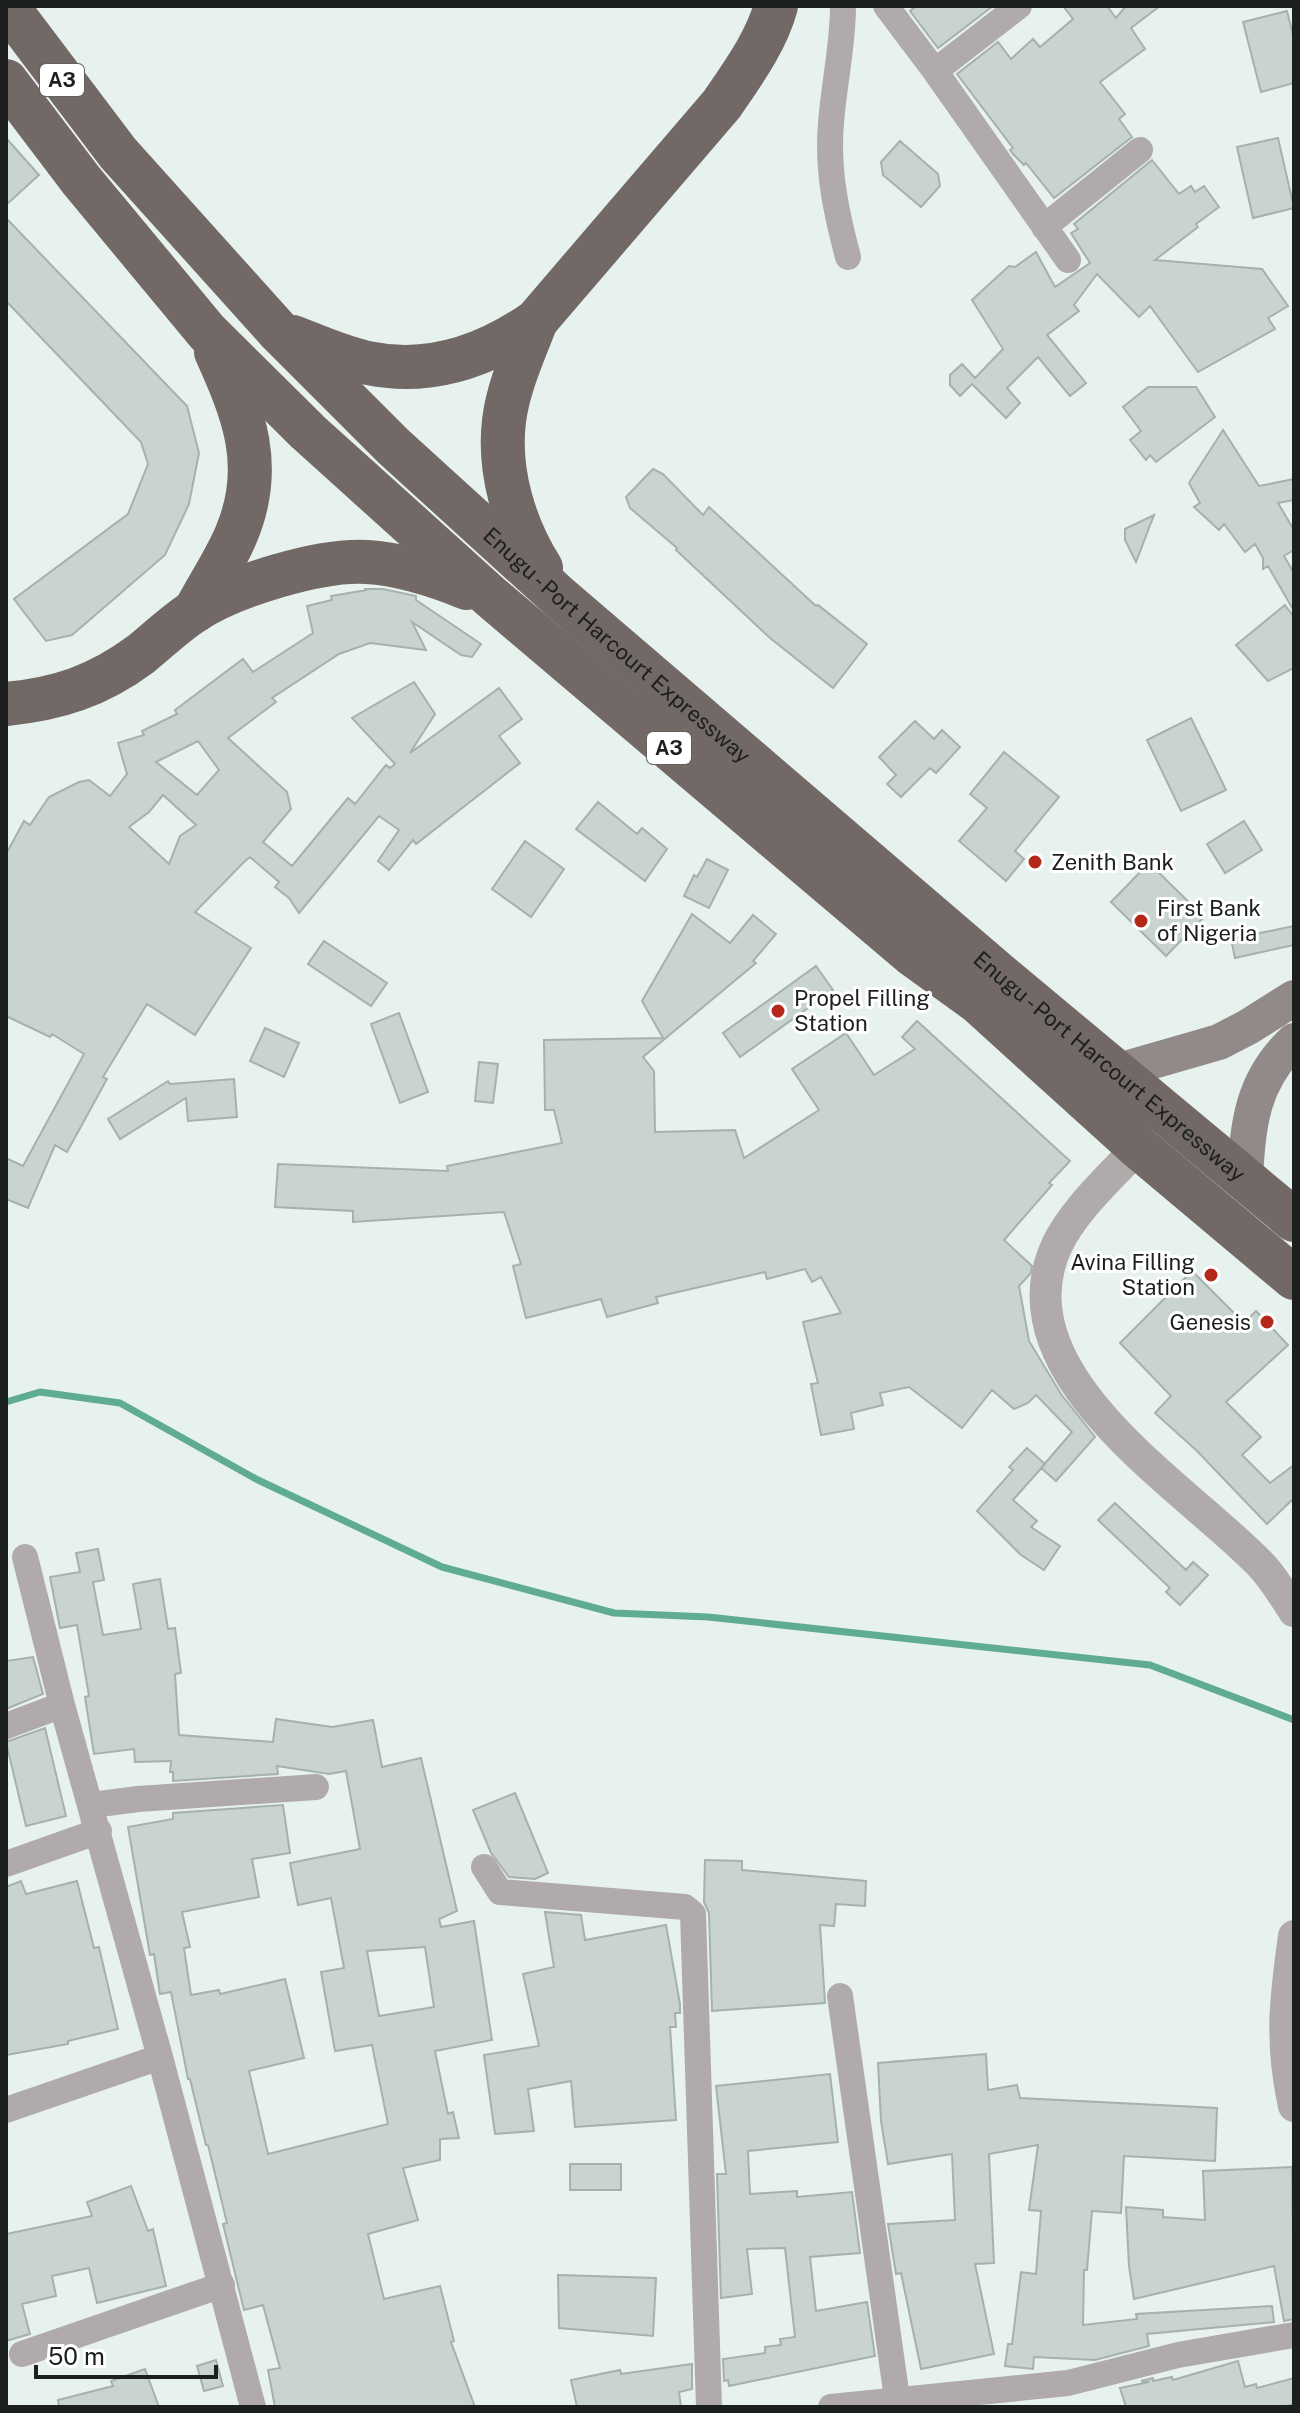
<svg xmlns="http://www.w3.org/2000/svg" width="1300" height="2413" viewBox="0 0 1300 2413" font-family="'Public Sans',sans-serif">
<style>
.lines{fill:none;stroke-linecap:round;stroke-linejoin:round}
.stream{stroke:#5fac93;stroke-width:7}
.building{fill:#c9d4d0;stroke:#a6b1ad;stroke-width:2;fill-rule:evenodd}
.minor{stroke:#b0abaa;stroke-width:26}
.tertiary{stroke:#b0abaa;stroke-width:32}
.secondary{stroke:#928a89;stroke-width:36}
.trunk{stroke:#726967;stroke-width:44}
.poi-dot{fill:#b52718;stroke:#fff;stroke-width:3}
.labels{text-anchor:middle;stroke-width:6;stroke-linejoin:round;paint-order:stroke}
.shield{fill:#fff;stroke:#5f6261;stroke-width:2}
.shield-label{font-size:20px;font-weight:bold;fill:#1b1f1d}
.street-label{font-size:22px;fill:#1b1f1d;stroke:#fff}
.poi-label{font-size:22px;fill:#1b1f1d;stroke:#fff;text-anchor:start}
</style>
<rect width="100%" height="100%" fill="#e7f2ee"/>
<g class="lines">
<path class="stream" d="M6,1402L40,1392L120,1403L258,1480L442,1567L614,1613L708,1617L1150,1665L1294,1720"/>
</g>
<path class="building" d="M916,6H993L938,48L910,11Z
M1063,6H1107L1116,18L1126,6H1160L1131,28L1145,49L1100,82L1125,114L1119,119L1132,137L1054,198L1026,163L1024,165L1013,154L1010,150L1013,148L957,74L998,42L1011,59L1033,39L1040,47L1073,19Z
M1287,11L1294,39V83L1261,92L1243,22Z
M6,138L39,175L6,205Z
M1278,138L1294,208L1253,218L1237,147Z
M900,141L938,174L940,186L921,207L883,175L881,162Z
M1152,160L1179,194L1191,186L1195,192L1204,186L1219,207L1196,224L1198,227L1155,260L1262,269L1288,306L1268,318L1275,329L1198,372L1150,306L1139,317L1097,274L1074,305L1079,311L1047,335L1086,383L1070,396L1038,357L1007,388L1020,403L1006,418L972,384L960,396L950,385V375L962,364L975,378L1003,349L972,300L1009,266L1015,267L1036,252L1055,287L1090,263L1071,233L1078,229L1074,224Z
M6,218L187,406L199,453L189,504L165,555L72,635L46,641L14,599L128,514L148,464L141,442L6,301Z
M1148,387H1196L1215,417L1156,462L1150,455L1146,460L1130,440L1141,431L1123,407Z
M1223,430L1259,486L1294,479V500L1278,503L1294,530V550L1284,556L1294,573V611L1268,566L1263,569V558L1255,544L1245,552L1224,524L1219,530L1194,507L1200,503L1189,483Z
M653,469L663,474L703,515L709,507L816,606L818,605L867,644L833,688L770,638L676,550L677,548L630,508L626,497Z
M1154,515L1136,562L1125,540V529Z
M364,589H383L416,596V600L481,644L472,657L461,655L412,622L426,650L370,643L339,654L272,698L276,702L228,738L287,792L291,809L263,842L292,866L348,798L355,804L386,765L390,768L395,764L352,718L414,682L435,714L410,753L499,688L522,719L499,736L520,763L416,844L413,840L389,870L378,861L399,830L379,816L299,913L289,898L275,887L279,882L250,857L244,862L195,912L251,948L195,1035L147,1004L103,1077L107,1079L67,1152L55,1145L28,1208L6,1199V1158L23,1166L84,1054L52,1034L50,1037L6,1016V854L24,821L30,825L49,797L79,782L89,780L110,796L127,774L118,743L144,735L142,731L177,714L175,710L243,659L253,672L313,633L307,606L332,600L331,596L367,590ZM198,741L219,770L197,795L156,762ZM163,795L196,825L180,836L169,864L129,827L149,812Z
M1285,605L1294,617V668L1268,681L1236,645Z
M1191,718L1226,790L1181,811L1147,740Z
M915,721L934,739L942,730L960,747L936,773L930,768L901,797L887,784L896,775L879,757Z
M1004,752L1059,797L1015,851L1024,859L1006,881L959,841L987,808L970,794Z
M598,802L637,834L642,828L667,849L645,881L576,829Z
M1244,821L1262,850L1225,873L1207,844Z
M525,841L564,869L531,917L492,889Z
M707,859L728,870L709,908L684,896L694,875L697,877Z
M1149,863L1204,917L1166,956L1111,902Z
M692,914L730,943L753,915L776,934L753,961L756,963L643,1057L654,1071L655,1132L735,1130L744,1158L819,1110L792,1069L846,1033L874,1075L915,1049L902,1037L917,1021L1070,1161L1049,1183L1052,1185L1004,1240L1032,1266L1031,1273L1019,1286L1029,1341L1061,1394L1095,1437L1056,1481L1041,1468L1072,1432L1036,1395L1028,1403L1014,1409L992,1390L962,1428L909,1387L880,1393L883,1405L851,1413L854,1429L821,1435L811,1384L818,1383L803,1322L841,1313L821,1277L812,1282L805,1269L767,1279L765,1272L656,1297L658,1303L607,1317L601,1299L526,1318L513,1266L521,1264L504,1212L353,1222V1211L275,1207L278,1164L448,1171L447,1166L562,1143L554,1110H545L544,1040L663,1038L642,1001Z
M1294,926V945L1235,958L1231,939Z
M324,941L387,983L371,1006L308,964Z
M816,966L833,990L740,1057L723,1033Z
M399,1013L428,1092L400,1103L371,1024Z
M265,1028L299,1043L284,1077L250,1061Z
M479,1062L498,1064L493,1103L475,1101Z
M234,1079L237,1117L188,1121L186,1098L120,1139L108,1119L168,1081L170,1084Z
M1192,1271L1244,1323L1256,1311L1288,1345L1226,1402L1261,1437L1242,1455L1270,1483L1294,1465V1498L1267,1524L1197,1451L1155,1413L1171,1396L1120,1343Z
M1027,1448L1045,1464L1013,1500L1037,1521L1031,1527L1060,1546L1044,1570L1021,1555L977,1511L1013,1470L1009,1467Z
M1115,1503L1186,1570L1193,1562L1208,1575L1180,1605L1166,1592L1170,1588L1098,1520Z
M98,1549L104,1580L93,1582L103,1635L141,1629L133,1584L160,1579L168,1629L175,1628L181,1673L175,1674L179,1735L273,1742L276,1719L332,1727L373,1720L382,1767L421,1758L457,1911L439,1919L441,1927L474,1921L492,2040L435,2051L448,2114L453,2112L459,2138L440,2139V2160L403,2168L418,2220L368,2234L384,2299L440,2286L454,2341L451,2342L475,2407H275L268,2370L280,2368L263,2305L244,2310L223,2224L227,2223L208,2145H206L190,2079H188L171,1992L160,1994L154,1954L150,1955L128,1827L173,1819V1813L283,1805L290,1853L252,1859L259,1897L182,1912L190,1947L184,1948L191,1995L219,1990L220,1994L285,1979L304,2058L249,2071L268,2154L388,2124L372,2045L335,2051L321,1972L344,1968L331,1898L298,1905L290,1863L360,1849L346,1771L329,1774L277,1766L278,1774L173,1781V1772H170L171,1761L135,1762L134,1749L94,1754L85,1697L89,1696L77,1625L60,1628L50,1577L80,1572L76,1553ZM425,1947L434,2007L379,2016L367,1951Z
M33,1657L43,1694L6,1709V1661Z
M45,1728L66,1816L26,1826L6,1742Z
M515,1793L548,1873L535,1879L509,1877L491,1853L473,1810Z
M705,1860L742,1861V1870L866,1881L865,1906L836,1904L834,1926L820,1925L825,2003L712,2011L709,1913L704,1902Z
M21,1881L26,1894L77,1881L94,1948L99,1947L118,2029L68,2041V2044L6,2055V1887Z
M545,1912L581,1915L585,1940L666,1925L680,2004V2013H675L676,2027H670L676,2120L575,2127L571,2081L528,2089L534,2131L495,2134L484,2055L539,2046L523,1974L554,1967Z
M986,2054L988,2090L1017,2085L1020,2098L1217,2108L1215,2161L1124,2156L1121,2213L1092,2211L1087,2270H1084L1083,2325L1137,2319L1136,2314L1272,2306L1274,2322L1147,2334L1149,2346L1095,2360L1034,2357L1033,2369L1005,2366L1008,2344H1012L1021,2272L1036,2274L1041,2211L1029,2210L1038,2145L989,2154L994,2263L975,2264L994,2354L921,2369L901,2273L896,2274L888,2224L955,2220L952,2154L888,2164L881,2121L878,2063Z
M830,2074L838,2142L748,2151L750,2194L797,2191V2197L852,2192L860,2253L810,2257L816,2311L867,2302L875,2356L729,2386L728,2380L724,2381L723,2359L765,2353V2347L781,2345L780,2339L795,2337L785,2248L747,2249L752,2294L721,2298L717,2174H726L716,2086Z
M570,2164H621V2190H570Z
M1292,2167L1294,2319L1284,2321L1274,2266L1134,2299L1129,2266L1126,2207L1163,2210V2217L1205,2220L1203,2171Z
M131,2186L148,2231L153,2229L166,2286L97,2303L89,2268L52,2276L56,2296L22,2304L30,2334L6,2341V2234L92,2216L87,2202Z
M558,2275L656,2278L653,2336L559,2328Z
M216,2360L223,2386L204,2391L197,2366Z
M1238,2361L1245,2387L1256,2384L1257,2388L1294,2378V2404L1283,2407H1126L1120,2388L1149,2382L1141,2381L1153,2378V2381L1172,2377L1173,2380Z
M692,2364V2389L679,2392L681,2407H577L571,2380L620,2370L621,2374Z
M145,2369L159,2407H59L58,2400L113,2386L111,2381Z"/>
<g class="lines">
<path class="minor" d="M843,6C843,46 834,83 831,123C827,170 836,212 848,257
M886,6L935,71L1068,260
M935,71L1019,6
M1044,227L1140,150
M25,1557L62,1705L160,2057L253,2407
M6,1726L62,1705
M92,1805L138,1799L316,1787
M6,1864L99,1831
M484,1867L500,1892L685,1907L693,1914L709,2407
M840,1996L897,2398
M6,2110L160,2057
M22,2354L222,2285
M831,2407L1068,2383L1178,2355L1294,2335"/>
<path class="tertiary" d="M1138,1147C1111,1177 1075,1208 1057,1245C997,1375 1187,1487 1262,1566C1274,1579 1284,1596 1294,1611
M1294,1936C1285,2001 1280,2041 1294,2106"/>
<path class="secondary" d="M1115,1072L1219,1042L1248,1027L1294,998
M1245,1178C1248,1123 1252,1081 1294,1041"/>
<g class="trunk">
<path id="s1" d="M7,6L118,153L279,332L393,446L559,597L1001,976L1294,1220"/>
<path d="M6,81L81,180L207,332L308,432L491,597L913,955L978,1002L1138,1147L1294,1278"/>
<path d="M536,321C524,353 508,387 504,421C498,471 514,525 541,568"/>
<path d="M293,337C317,346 343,358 368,363C430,376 486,356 536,321L722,104C743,73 766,42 776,6"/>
<path d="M195,611C208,586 225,561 236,535C265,467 244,414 216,352"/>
<path d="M6,704C58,699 98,686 141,654C158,640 175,624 193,612C232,586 320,559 367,562C402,564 435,575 467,588"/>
</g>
</g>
<g class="poi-dot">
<circle cx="1035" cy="862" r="8"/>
<circle cx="1141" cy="921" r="8"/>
<circle cx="778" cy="1011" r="8"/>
<circle cx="1211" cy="1275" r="8"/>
<circle cx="1267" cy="1322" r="8"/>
</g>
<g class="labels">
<g class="shield">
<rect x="40" y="64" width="44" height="32" rx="6"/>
<rect x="647" y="732" width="44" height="32" rx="6"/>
</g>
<g class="shield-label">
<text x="62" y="87">A3</text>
<text x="669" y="755">A3</text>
</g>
<g class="street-label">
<text dy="8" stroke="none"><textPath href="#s1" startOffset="886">Enugu - Port Harcourt Expressway</textPath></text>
<text dy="8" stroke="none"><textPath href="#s1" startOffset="1534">Enugu - Port Harcourt Expressway</textPath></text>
</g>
<g class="poi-label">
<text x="1051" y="870">Zenith Bank</text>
<text x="1157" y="916">First Bank<tspan x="1157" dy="25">of Nigeria</tspan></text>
<text x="794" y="1006">Propel Filling<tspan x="794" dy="25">Station</tspan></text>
<text x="1195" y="1270" text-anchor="end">Avina Filling<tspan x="1195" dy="25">Station</tspan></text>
<text x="1251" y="1330" text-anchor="end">Genesis</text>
</g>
</g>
<rect width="1300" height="2413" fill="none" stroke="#1b1f1d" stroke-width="16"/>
<path d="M36 2365v12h180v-12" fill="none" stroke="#1b1f1d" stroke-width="4"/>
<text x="48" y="2365" font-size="24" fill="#1b1f1d" stroke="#ffffff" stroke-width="6" paint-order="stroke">50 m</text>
</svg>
